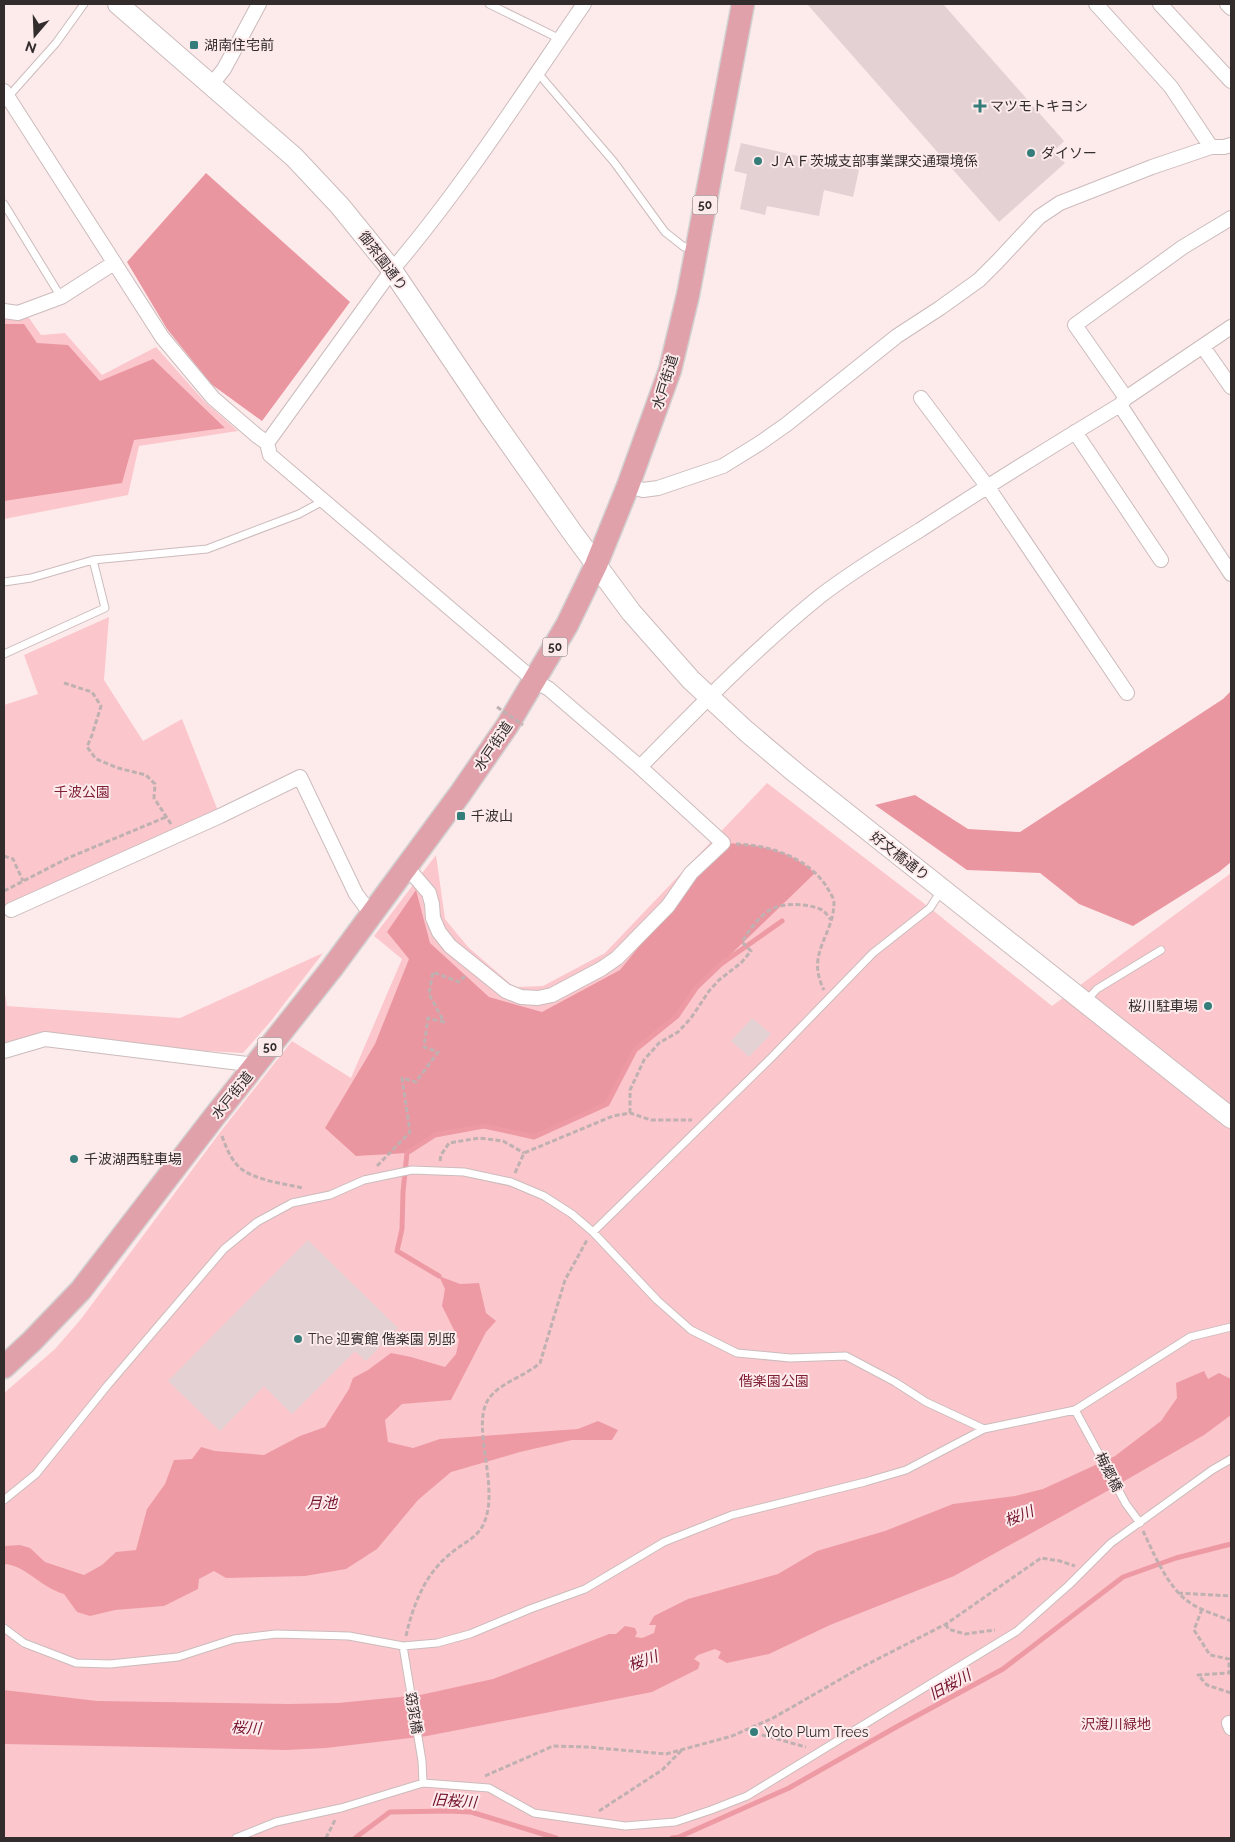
<svg xmlns="http://www.w3.org/2000/svg" width="1235" height="1842" viewBox="0 0 1235 1842" font-family="Raleway,'Noto Sans JP',sans-serif">
<style>
.green{fill:#fbc7cc}
.forest{fill:#ea96a0}
.water{fill:#ee9aa4}
.lines{fill:none;stroke-linecap:round;stroke-linejoin:round}
.stream{stroke:#ee9aa4;stroke-width:5}
.building{fill:#e3d1d3}
.lane-casing{stroke:#ccbbbc;stroke-width:9}
.street-casing{stroke:#ccbbbc;stroke-width:16}
.secondary-casing{stroke:#ccbbbc;stroke-width:22}
.primary-casing{stroke:#d2d1d1;stroke-width:25}
.path{stroke:#bfb0b1;stroke-width:3;stroke-dasharray:5 2.5;stroke-linecap:butt}
.lane{stroke:#fff;stroke-width:7}
.street{stroke:#fff;stroke-width:14}
.secondary{stroke:#fff;stroke-width:20}
.primary{stroke:#e0a1ab;stroke-width:22}
.path-bridge{stroke:#bfb0b1;stroke-width:3;stroke-dasharray:5 2.5;stroke-linecap:butt}
.poi-dot{fill:#347d7a;stroke:#fdebec;stroke-width:2}
.labels{text-anchor:middle;stroke-width:4;stroke-linejoin:round;paint-order:stroke}
.shield{fill:#fdebec;stroke:#706566;stroke-width:1}
.shield-label{font-size:12px;font-weight:bold;fill:#332c2d}
.poi-label{font-size:14px;fill:#332c2d;stroke:#fdebec;text-anchor:start}
.street-label{font-size:14px;fill:#332c2d;stroke:#fdebec}
.park-label{font-size:14px;fill:#811f36;stroke:#fdebec}
.water-label{font-size:15px;font-style:italic;fill:#74112d;stroke:#fdebec}
</style>
<rect width="100%" height="100%" fill="#fdebec"/>
<path class="green" d="M4,316L29,318L41,335L65,333L102,375L156,347L205,402L238,431L139,446L128,495L4,519Z
M109,617L104,680L143,741L182,719L220,816L4,914V705L38,694L24,655Z
M767,783L930,908L1052,1006L1231,873V1838H4V1393L55,1349L81,1319L221,1131L292,1041L351,1078L402,959L374,936L436,855L445,919L468,947L514,987L543,986L605,953Z
M323,953L271,1021L243,1053L99,1045L45,1039L4,1051V987L7,1006L180,1018Z"/>
<path class="forest" d="M206,173L350,302L262,421L211,384L167,329L127,262Z
M4,324H24L37,343L68,345L100,381L153,359L225,428L134,440L122,483L4,501Z
M1231,691V862L1219,872L1133,926L1079,904L1040,873L967,870L875,805L915,795L968,829L1020,832L1223,699Z
M723,843C757,844 789,849 815,873L696,988L677,1016L635,1050L607,1104L534,1137L484,1126L435,1135L407,1153L356,1156L325,1128L375,1044L409,959L387,932L416,890L430,943L489,997L542,1012L620,970Z"/>
<path class="water" d="M439,1276L460,1284L479,1283L486,1313L496,1321L486,1332L451,1400L402,1404L385,1420L388,1442L413,1448L440,1439L578,1429L598,1421L618,1430L612,1440H572L520,1452L451,1472L418,1500L377,1549L346,1569L305,1576L226,1578L214,1571L199,1579L198,1589L164,1606L115,1610L90,1616L77,1612L64,1594C42,1588 27,1567 6,1564L4,1566V1546L20,1545L30,1548L45,1562L84,1575L102,1565L116,1552L136,1550L147,1509L165,1484L174,1460L192,1459L201,1447L215,1451L264,1455L300,1436L325,1427L349,1389L353,1378L368,1370L391,1353L411,1357L445,1367L456,1354L459,1340L442,1306L445,1289Z
M1204,1371L1208,1379L1219,1373L1231,1379V1415L1204,1435L1102,1494L954,1576L830,1625L769,1654L727,1663L718,1658L721,1652L715,1649L698,1655L694,1659L700,1663L698,1669L652,1692L427,1736L326,1748L286,1750L4,1744V1690L97,1701L288,1704L338,1703L420,1695L493,1679L609,1634H616L625,1626L635,1628L637,1633L635,1637L642,1638L654,1633L656,1625H649L654,1616L688,1599L778,1574L817,1551L885,1531L953,1504L1015,1496L1043,1489L1115,1456L1161,1421L1177,1398L1176,1383Z"/>
<g class="lines">
<path class="stream" d="M439,1276L397,1251L402,1229L403,1192L407,1153L435,1135L484,1126L534,1137L607,1104L635,1050L677,1016L696,988L721,964L782,921
M355,1838L390,1812L447,1811L471,1812L556,1838
M672,1838L679,1837L789,1788L898,1726L1003,1669L1123,1577L1176,1558L1231,1544"/>
</g>
<path class="building" d="M807,4H943L1064,141L1053,152L1065,163L999,222Z
M741,143L859,170L853,197L824,190L819,216L767,206L765,215L740,209L747,174L734,171Z
M752,1018L771,1034L749,1057L731,1041Z
M308,1240L398,1328L366,1361L355,1351L292,1414L264,1386L220,1431L168,1381Z"/>
<g class="lines">
<defs>
<path id="lane" d="M489,4L560,39
M537,72L614,162L665,232L684,247L694,246
M8,97L56,43L84,4
M4,204L61,297
M4,582L31,578L93,560L207,549L299,514L323,501
M4,654L105,608L93,560
M1087,1000L1097,989L1161,950
M593,1232L772,1057L873,953L930,908L941,891
M1075,1410L1126,1504L1140,1523
M4,1500L36,1474L107,1386L224,1249L257,1222L292,1203L330,1195L364,1180L412,1170L464,1172L511,1182L544,1196L572,1214L593,1232L657,1300L691,1330L737,1353L790,1358L846,1356L895,1382L926,1402L984,1429
M4,1628L24,1643L76,1663L110,1664L178,1657L234,1639L276,1634L349,1636L403,1646L437,1643L470,1634L530,1609L585,1589L664,1542L732,1515L865,1482L906,1470L984,1429L1075,1410L1190,1337L1231,1327
M403,1646L422,1761L423,1783
M236,1838L276,1822L341,1808L423,1783L489,1788L534,1813L625,1826L675,1822L711,1810L747,1796L1017,1631L1069,1585L1111,1543L1212,1470L1231,1459"/>
<path id="street" d="M1096,4L1171,87L1211,147
M1160,4L1231,81
M1227,4L1231,8
M212,84L224,69L259,4
M4,91L162,337L213,398L256,435L267,443
M4,311L18,313L61,297L114,263
M1203,347L1231,387
M921,398L987,486L1127,693
M1126,398L1075,325L1183,247L1231,218
M1120,405L1231,574
M1075,432L1161,560
M628,486L643,490L658,488L723,466L760,443L787,424L897,336L940,308L979,280L998,261L1039,217L1060,203L1152,167L1211,147H1224L1231,145
M640,767C698,708 755,649 819,597C851,572 886,551 920,530C986,487 1052,446 1120,405L1126,398L1231,327
M406,866L429,893L432,904L433,918L439,932L450,946L506,991L521,997L538,998L552,995L601,969L617,958L668,906L691,873L723,843L640,767L549,689L535,681L487,640L270,455L267,443L392,270C463,187 522,94 584,4
M11,910L220,816L300,777L356,894L371,914
M4,1051L45,1039L256,1065
M1229,1723L1231,1728"/>
<path id="secondary" d="M118,4L294,157L340,206L392,270L491,417L572,532L631,612L691,680L746,731L797,774L1231,1118"/>
<path id="primary" d="M4,1367L32,1341L81,1290L214,1117L332,968L460,794L507,726L567,625L596,565L628,486L670,370L688,295L743,4"/>
</defs>
<use href="#lane" class="lane-casing"/>
<use href="#street" class="street-casing"/>
<use href="#secondary" class="secondary-casing"/>
<use href="#primary" class="primary-casing"/>
<path class="path" d="M64,683L92,692L101,706L92,735L87,747L96,759L118,768L146,775L155,784L154,798L171,824
M736,844C770,845 810,858 828,889C830,893 834,898 834,902C834,936 805,953 824,990
M4,856L13,859L23,881
M4,891L68,858L166,817
M630,1113V1090L644,1060L659,1043L678,1032L691,1018L709,991L719,980L741,963L751,951L742,942C749,931 756,920 767,912C780,902 805,903 820,909C825,911 828,916 831,920
M222,1136C226,1147 230,1158 239,1167C253,1180 285,1184 303,1188
M440,1161L441,1155L449,1143L479,1138L503,1141L524,1153
M377,1166L410,1132L402,1078L416,1082L438,1052L424,1047L428,1018L444,1022L429,994L433,972L459,982L465,976
M515,1173L524,1153L613,1116L630,1113L651,1120H692
M1143,1531C1154,1554 1168,1588 1189,1602C1201,1611 1218,1615 1231,1621
M1178,1593L1231,1596
M1202,1609L1194,1630L1210,1655L1229,1659V1673L1198,1675L1207,1685L1231,1693
M946,1624L948,1629L965,1634L995,1630
M406,1636C413,1605 425,1574 450,1554C460,1545 475,1539 482,1527C503,1490 468,1424 490,1397C502,1382 525,1376 540,1363L565,1280L587,1240
M748,1729L755,1733L806,1747
M485,1776L553,1746L587,1747L666,1754L732,1736L773,1718L858,1669L946,1624L1041,1558L1060,1561L1075,1566
M599,1811L662,1770L682,1750
M326,1838L335,1820"/>
<use href="#lane" class="lane"/>
<use href="#street" class="street"/>
<use href="#secondary" class="secondary"/>
<use href="#primary" class="primary"/>
<path class="path-bridge" d="M497,707L523,725"/>
</g>
<g class="poi-dot">
<rect x="189" y="40" width="10" height="10" rx="2.5"/>
<path d="M977.5 98.5h5v5h5v5h-5v5h-5v-5h-5v-5h5z"/>
<circle cx="1031" cy="153" r="5"/>
<circle cx="758" cy="161" r="5"/>
<rect x="456" y="811" width="10" height="10" rx="2.5"/>
<circle cx="1208" cy="1006" r="5"/>
<circle cx="74" cy="1159" r="5"/>
<circle cx="298" cy="1339" r="5"/>
<circle cx="754" cy="1732" r="5"/>
</g>
<g class="labels">
<g class="shield">
<rect x="692.5" y="195.5" width="25" height="19" rx="4"/>
<rect x="542.5" y="637.5" width="25" height="19" rx="4"/>
<rect x="257.5" y="1037.5" width="25" height="19" rx="4"/>
</g>
<g class="shield-label">
<text x="705" y="209">50</text>
<text x="555" y="651">50</text>
<text x="270" y="1051">50</text>
</g>
<g class="poi-label">
<text x="204" y="50">湖南住宅前</text>
<text x="990" y="111">マツモトキヨシ</text>
<text x="1041" y="158">ダイソー</text>
<text x="768" y="166">ＪＡＦ茨城支部事業課交通環境係</text>
<text x="471" y="821">千波山</text>
<text x="1198" y="1011" text-anchor="end">桜川駐車場</text>
<text x="84" y="1164">千波湖西駐車場</text>
<text x="308" y="1344">The 迎賓館 偕楽園 別邸</text>
<text x="764" y="1737">Yoto Plum Trees</text>
</g>
<g class="street-label">
<text transform="translate(383 261) rotate(53)" y="5">御茶園通り</text>
<text transform="translate(665 382) rotate(-73)" y="5">水戸街道</text>
<text transform="translate(493 746) rotate(-56)" y="5">水戸街道</text>
<text transform="translate(900 856) rotate(38)" y="5">好文橋通り</text>
<text transform="translate(232 1095) rotate(-51)" y="5">水戸街道</text>
<text transform="translate(1109 1472) rotate(63)" y="5">梅郷橋</text>
<text transform="translate(414 1713) rotate(81)" y="5">窈窕橋</text>
</g>
<g class="park-label">
<text x="82" y="797">千波公園</text>
<text x="774" y="1386">偕楽園公園</text>
<text x="1116" y="1729">沢渡川緑地</text>
</g>
<g class="water-label">
<text x="322" y="1508">月池</text>
<text transform="translate(1019 1516) rotate(-22)" y="5">桜川</text>
<text transform="translate(643 1661) rotate(-20)" y="5">桜川</text>
<text transform="translate(950 1685) rotate(-29)" y="5">旧桜川</text>
<text transform="translate(246 1728) rotate(3)" y="5">桜川</text>
<text transform="translate(454 1801) rotate(4)" y="5">旧桜川</text>
</g>
</g>
<rect width="1235" height="1842" fill="none" stroke="#332c2d" stroke-width="10"/>
<g transform="translate(35 35) rotate(199)" stroke="#fdebec" stroke-width="4" paint-order="stroke">
<path d="M0-4L9 19L0 12L-9 19Z" fill="#332c2d"/>
<text y="-8" font-size="14" font-weight="bold" text-anchor="middle" fill="#332c2d">N</text>
</g>
</svg>
